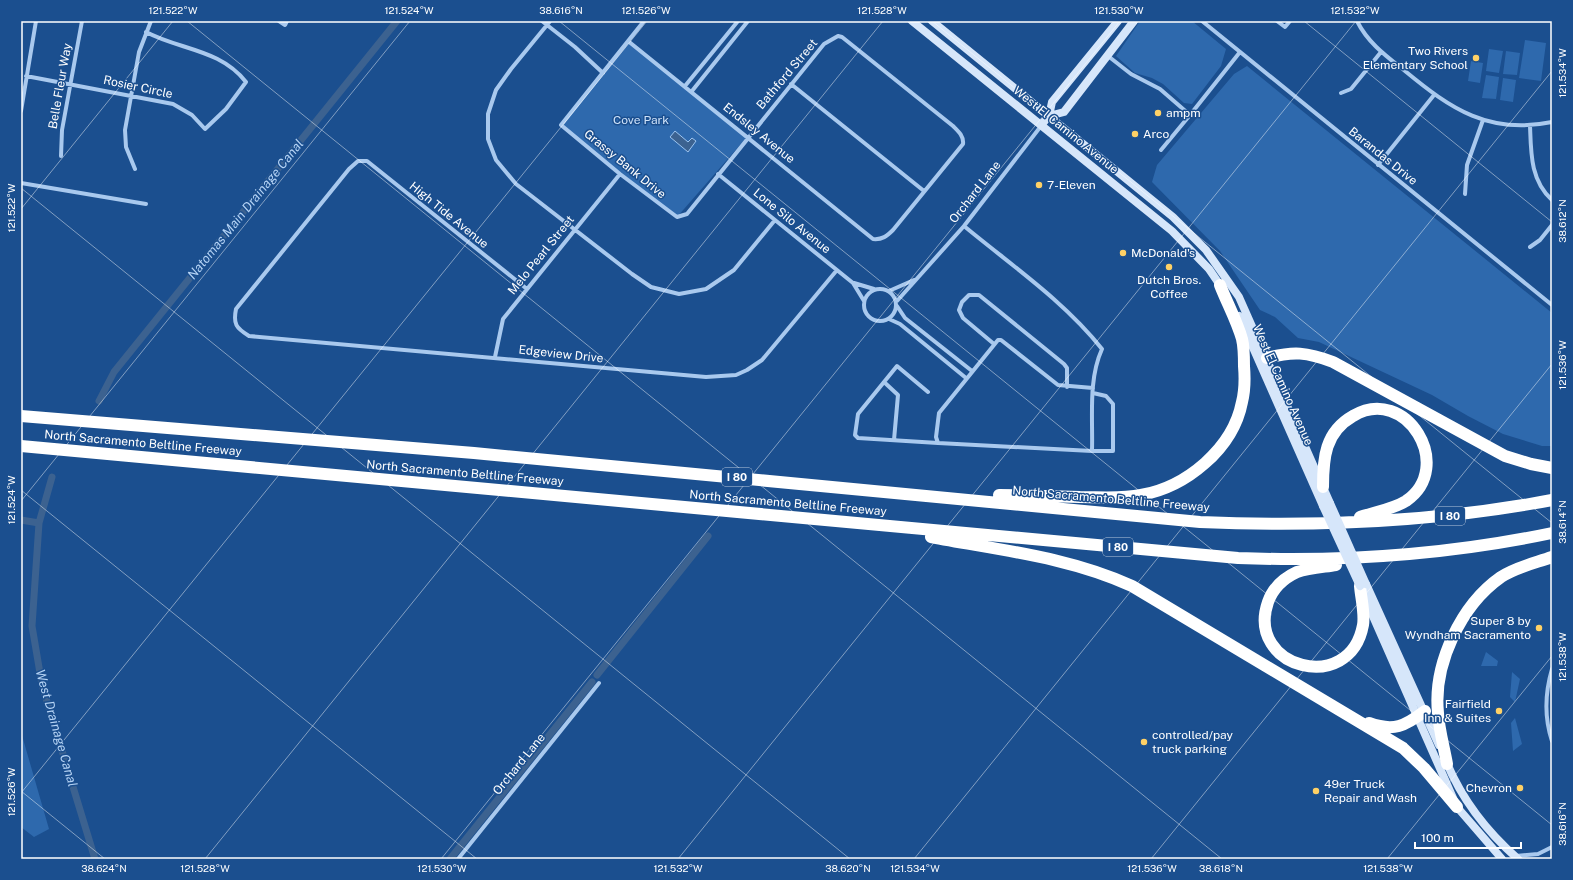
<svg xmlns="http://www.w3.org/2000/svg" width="1573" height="880" viewBox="0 0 1573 880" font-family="'Public Sans',sans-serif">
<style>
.green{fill:#2e69ad}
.water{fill:#3c6290;stroke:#9cc4f0}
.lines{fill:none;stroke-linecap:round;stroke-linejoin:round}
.canal{stroke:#3c6290;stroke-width:7}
.street{stroke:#a9c9ee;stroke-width:4}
.secondary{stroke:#d6e6fa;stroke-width:8}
.highway{stroke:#fff;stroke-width:12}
.secondary-bridge{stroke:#d6e6fa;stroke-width:8}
.ticks{fill:none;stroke:#fff;stroke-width:1;stroke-opacity:0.45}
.poi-dot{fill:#ffd166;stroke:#1b4f8f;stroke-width:1.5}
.labels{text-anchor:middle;stroke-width:3;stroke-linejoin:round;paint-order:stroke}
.shield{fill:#1b4f8f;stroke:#bbcadd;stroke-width:1}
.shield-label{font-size:11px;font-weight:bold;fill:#fff}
.poi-label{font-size:12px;fill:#fff;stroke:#1b4f8f;text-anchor:start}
.street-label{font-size:12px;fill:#fff;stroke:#1b4f8f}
.park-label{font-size:12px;fill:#cfe3fa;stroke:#1b4f8f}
.water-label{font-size:13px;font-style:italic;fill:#b5d3f5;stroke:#1b4f8f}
.neatline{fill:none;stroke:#fff;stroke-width:1.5}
.ticks-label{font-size:10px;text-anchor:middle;fill:#fff}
</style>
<rect width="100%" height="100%" fill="#1b4f8f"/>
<path class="green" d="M1140,21H1192L1226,49L1221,66L1192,104L1184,103L1163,84L1152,78L1135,73L1116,56Z
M1525,40L1546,43L1541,81L1519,78Z
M628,41L747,137L677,217L561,125Z
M1489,49L1503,51L1499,73L1486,71Z
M1506,51L1520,53L1517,75L1503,74Z
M1471,61L1483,63L1480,83L1468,81Z
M1247,66L1552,313V446H1542L1503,434L1468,416L1432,395L1319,342L1298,338L1275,317L1260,310L1220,251L1152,182L1157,165L1234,74Z
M1486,75L1499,77L1496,99L1482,98Z
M1503,78L1516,80L1513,102L1500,100Z
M1486,652L1498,661L1497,666H1481Z
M1512,672L1520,679L1515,702L1510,697Z
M1515,718L1522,744L1513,751L1511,723Z
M21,732L49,829L34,837L21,827Z"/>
<path class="water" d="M675,131L688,142L692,138L696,141L688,152L670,137Z"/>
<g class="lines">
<path class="canal" d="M99,401L114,372L397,21
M52,477L39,523L32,626L42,685L95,859
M21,520L39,523
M597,675L708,536
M450,859L592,682"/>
<path class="street" d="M279,21L285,25L287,21
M542,21L547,25L511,69L496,90L488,114V139L496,160L516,184L632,274L651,287L679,294L706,289L734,270L775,220
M550,21L547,25L575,47L603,73
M1202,21L1552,305
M1277,21L1285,27L1290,21
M1357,21C1368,43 1386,56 1405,71C1451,109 1489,135 1552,122
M628,41C710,107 792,173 873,239C882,240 887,236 893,230L963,144C964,136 958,131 953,126L842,37L838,36L824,44L687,214L677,217L620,174L561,125L644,21
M1108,56L1131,74L1160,89L1190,115L1161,150
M26,76L173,104L192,115L205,129L226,109L246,82C220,49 180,50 146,32
M791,84L924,191
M685,86L738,21
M692,91L748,21
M1341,93L1351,89L1381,52
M21,111L36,21
M1190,115L1240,52
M1530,125C1531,152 1530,180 1552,200
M61,156L62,130L82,21
M1378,165L1434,95
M135,169L126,147L125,130L139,52L151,21
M718,174L853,283L864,301
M21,183L146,204
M1465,194L1467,165L1483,120
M964,226C1011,265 1064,301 1102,349C1088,380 1093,417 1092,451L938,443L936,437L939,413L998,340H1001L1058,385L1093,388
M1530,247L1540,240L1552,225
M854,283L874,289
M864 305a16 16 0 1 1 32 0a16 16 0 1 1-32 0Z
M527,289L367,161H358L349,169L236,309C233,324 236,328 249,336L706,377L736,375L747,370L762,360L837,270
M889,291L914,280
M897,301L964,226L1041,126
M897,306L905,318L972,371
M889,319L900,324L966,378
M994,344L963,318L959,310L962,302L969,295H979L1064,364L1067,368V387
M495,357L503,319L620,174
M884,382L898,395L894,440
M928,392L897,366L858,414L855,435L858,438L938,443
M1092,451H1113V404L1106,396L1093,393
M1552,669C1545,693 1544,717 1552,741
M1516,856L1538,854L1552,847
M458,859L599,683"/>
<path class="secondary" d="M912,21L1172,231L1209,269L1222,288
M932,21L1173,217L1206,250L1239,297L1330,503
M1049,116L1064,112L1134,21
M1041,125L1049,116L1052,102L1118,21
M1239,316L1323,506
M1366,584L1439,745
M1364,596L1457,807L1502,859
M1446,761C1462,800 1486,831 1518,859"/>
<path class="highway" d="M1267,358C1293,351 1307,352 1333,362L1505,456L1531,464L1552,468
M21,416L474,453L1200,522C1317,527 1436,522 1552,500
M21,446L1238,558C1345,562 1447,555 1552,533
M1323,487C1323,458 1325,432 1353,416C1406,384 1456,467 1406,501C1393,509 1375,512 1360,517
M999,495C1026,495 1053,496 1080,497C1100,497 1121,499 1141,495C1186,487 1233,449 1242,402C1245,390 1245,378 1244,366C1244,357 1244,347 1242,339C1237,321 1227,303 1220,285
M931,537C999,550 1069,557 1132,586L1403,748L1424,768L1457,807
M1336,565C1324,567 1309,568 1297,572C1284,578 1273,588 1268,602C1245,668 1350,696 1363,625C1365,614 1361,598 1360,586
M1369,723C1394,732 1405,726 1425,711
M1447,764C1444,747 1439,730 1438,713C1433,664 1461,605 1501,577C1516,567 1535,563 1552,557"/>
<path class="secondary-bridge" d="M1330,503L1366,584
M1323,506L1360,586"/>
</g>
<path class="ticks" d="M187,21L1222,859M559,21L1552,825M932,21L1552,523M1304,21L1552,222M21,188L850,859M21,209L173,21M21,490L477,859M21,501L410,21M21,791L105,859M21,793L647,21M205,859L883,21M441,859L1120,21M678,859L1356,21M914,859L1552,71M1151,859L1552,364M1387,859L1552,656"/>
<g class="poi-dot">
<circle cx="1476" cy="58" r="4"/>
<circle cx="1158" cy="113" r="4"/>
<circle cx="1135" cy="134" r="4"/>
<circle cx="1039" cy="185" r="4"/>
<circle cx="1123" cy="253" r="4"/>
<circle cx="1169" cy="267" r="4"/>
<circle cx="1539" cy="628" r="4"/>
<circle cx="1499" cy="711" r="4"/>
<circle cx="1144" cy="742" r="4"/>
<circle cx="1520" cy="788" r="4"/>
<circle cx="1316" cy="791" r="4"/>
</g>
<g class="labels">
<g class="shield">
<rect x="722" y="468" width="30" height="18" rx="3"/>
<rect x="1435" y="507" width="30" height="18" rx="3"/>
<rect x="1103" y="538" width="30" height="18" rx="3"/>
</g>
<g class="shield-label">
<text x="737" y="481">I 80</text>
<text x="1450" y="520">I 80</text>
<text x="1118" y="551">I 80</text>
</g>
<g class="poi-label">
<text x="1468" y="55" text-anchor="end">Two Rivers<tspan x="1468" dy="14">Elementary School</tspan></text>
<text x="1166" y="117">ampm</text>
<text x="1143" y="138">Arco</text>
<text x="1047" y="189">7-Eleven</text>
<text x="1131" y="257">McDonald's</text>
<text x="1169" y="284" text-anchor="middle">Dutch Bros.<tspan x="1169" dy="14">Coffee</tspan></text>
<text x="1531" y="625" text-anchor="end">Super 8 by<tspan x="1531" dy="14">Wyndham Sacramento</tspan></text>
<text x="1491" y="708" text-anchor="end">Fairfield<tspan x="1491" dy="14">Inn &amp; Suites</tspan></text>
<text x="1152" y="739">controlled/pay<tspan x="1152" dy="14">truck parking</tspan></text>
<text x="1324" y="788">49er Truck<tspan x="1324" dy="14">Repair and Wash</tspan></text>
<text x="1512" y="792" text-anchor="end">Chevron</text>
</g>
<g class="street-label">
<text transform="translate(787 74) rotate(-50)" y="4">Bathford Street</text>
<text transform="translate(60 86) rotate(-80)" y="4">Belle Fleur Way</text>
<text transform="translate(138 87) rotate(12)" y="4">Rosier Circle</text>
<text transform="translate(1066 130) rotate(39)" y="4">West El Camino Avenue</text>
<text transform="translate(759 133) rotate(39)" y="4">Endsley Avenue</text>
<text transform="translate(1383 156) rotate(39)" y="4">Barandas Drive</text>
<text transform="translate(625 164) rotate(39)" y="4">Grassy Bank Drive</text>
<text transform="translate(975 192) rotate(-52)" y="4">Orchard Lane</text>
<text transform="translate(449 215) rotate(39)" y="4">High Tide Avenue</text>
<text transform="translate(792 221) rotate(39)" y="4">Lone Silo Avenue</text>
<text transform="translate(541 255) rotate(-51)" y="4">Melo Pearl Street</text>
<text transform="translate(561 354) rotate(6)" y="4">Edgeview Drive</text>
<text transform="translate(1283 385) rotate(66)" y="4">West El Camino Avenue</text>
<text transform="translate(143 443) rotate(5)" y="4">North Sacramento Beltline Freeway</text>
<text transform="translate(465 473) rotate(5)" y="4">North Sacramento Beltline Freeway</text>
<text transform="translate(1111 499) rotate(5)" y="4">North Sacramento Beltline Freeway</text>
<text transform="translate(788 503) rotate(5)" y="4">North Sacramento Beltline Freeway</text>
<text transform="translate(519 764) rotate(-51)" y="4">Orchard Lane</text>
</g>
<g class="park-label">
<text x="641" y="124">Cove Park</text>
</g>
<g class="water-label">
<text transform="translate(245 209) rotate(-51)" y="5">Natomas Main Drainage Canal</text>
<text transform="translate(57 728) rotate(74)" y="5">West Drainage Canal</text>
</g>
</g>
<rect width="1573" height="880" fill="none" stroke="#1b4f8f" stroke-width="44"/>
<path d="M1415 842v6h106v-6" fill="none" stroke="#ffffff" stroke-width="2"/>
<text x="1421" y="842" font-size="12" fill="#ffffff" stroke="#1b4f8f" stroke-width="3" paint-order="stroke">100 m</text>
<rect x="22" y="22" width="1529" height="836" class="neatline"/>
<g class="ticks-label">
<text x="173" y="14">121.522°W</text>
<text x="409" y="14">121.524°W</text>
<text x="561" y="14">38.616°N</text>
<text x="646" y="14">121.526°W</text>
<text x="882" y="14">121.528°W</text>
<text x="1119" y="14">121.530°W</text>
<text x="1355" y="14">121.532°W</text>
<text transform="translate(1562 73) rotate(-90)" y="4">121.534°W</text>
<text transform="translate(11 208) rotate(-90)" y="4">121.522°W</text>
<text transform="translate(1562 221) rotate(-90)" y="4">38.612°N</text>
<text transform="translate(1562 365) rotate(-90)" y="4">121.536°W</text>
<text transform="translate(11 500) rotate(-90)" y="4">121.524°W</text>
<text transform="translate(1562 522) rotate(-90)" y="4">38.614°N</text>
<text transform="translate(1562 657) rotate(-90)" y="4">121.538°W</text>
<text transform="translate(11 792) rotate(-90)" y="4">121.526°W</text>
<text transform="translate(1562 824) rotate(-90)" y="4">38.616°N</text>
<text x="104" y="872">38.624°N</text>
<text x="205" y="872">121.528°W</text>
<text x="442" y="872">121.530°W</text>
<text x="678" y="872">121.532°W</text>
<text x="848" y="872">38.620°N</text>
<text x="915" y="872">121.534°W</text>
<text x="1152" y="872">121.536°W</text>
<text x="1221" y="872">38.618°N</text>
<text x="1388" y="872">121.538°W</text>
</g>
</svg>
